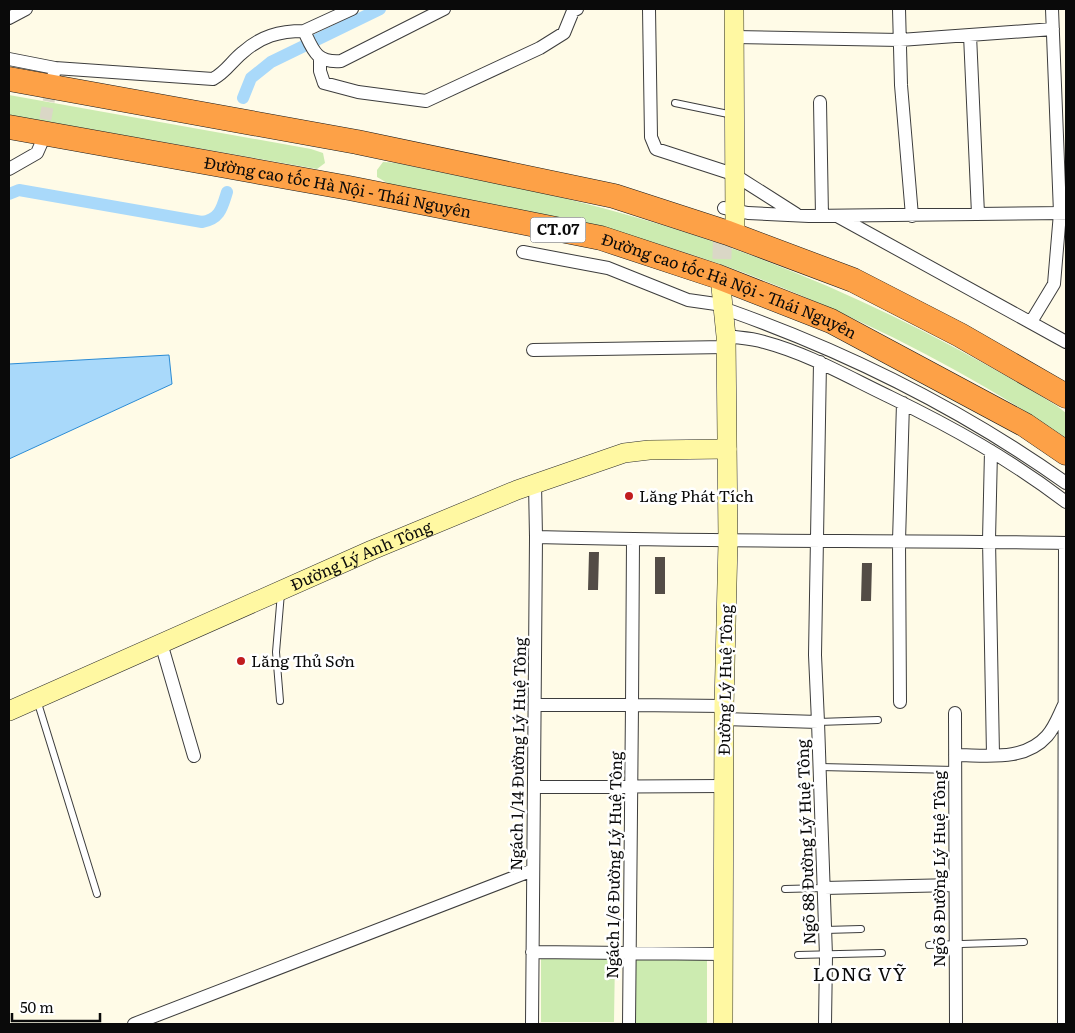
<svg xmlns="http://www.w3.org/2000/svg" width="1075" height="1033" viewBox="0 0 1075 1033" font-family="Literata,serif">
<style>
.green{fill:#ccebb0}
.water{fill:#a9d9fa;stroke:#2c8cd5}
.lines{fill:none;stroke-linecap:round;stroke-linejoin:round}
.canal{stroke:#a9d9fa;stroke-width:12}
.building{fill:#534c46}
.street-tunnel{stroke:#dad7c6;stroke-width:12;stroke-dasharray:12 6;stroke-linecap:butt}
.secondary-tunnel{stroke:#dad7c6;stroke-width:19;stroke-dasharray:19 9;stroke-linecap:butt}
.lane-casing{stroke:#3d3d3d;stroke-width:8}
.street-casing{stroke:#3d3d3d;stroke-width:14}
.secondary-casing{stroke:#2c2c2c;stroke-width:20}
.highway-casing{stroke:#1b1b1b;stroke-width:25}
.lane{stroke:#fff;stroke-width:6}
.street{stroke:#fff;stroke-width:12}
.secondary{stroke:#fff8a2;stroke-width:19}
.highway{stroke:#fda147;stroke-width:24}
.poi-dot{fill:#c11c1e;stroke:#fff;stroke-width:2}
.labels{text-anchor:middle;stroke-width:5;stroke-linejoin:round;paint-order:stroke}
.shield{fill:#fff;stroke:#545454;stroke-width:1}
.shield-label{font-size:15px;font-weight:bold;fill:#0a0a0a}
.street-label{font-size:16px;fill:#0a0a0a;stroke:#fff}
.poi-label{font-size:16px;fill:#0a0a0a;stroke:#fff;text-anchor:start}
.quarter-label{font-size:19px;letter-spacing:1px;fill:#0a0a0a;stroke:#fff}
</style>
<rect width="100%" height="100%" fill="#fffbe7"/>
<path class="green" d="M9,95L311,149L323,153L325,163L317,169L9,115Z
M383,162C397,162 411,166 424,169C449,174 474,179 498,184C702,224 880,298 1057,406L1066,413V438C940,352 780,277 633,237C552,216 471,200 389,184L377,177V170Z
M541,956L615,957L614,1022H541Z
M633,959H707V1024H633Z"/>
<path class="water" d="M169,355L172,384L9,459V364Z"/>
<g class="lines">
<path class="canal" d="M243,98L251,78L271,62L380,9
M9,194L19,190L202,222C220,219 222,208 227,192"/>
</g>
<path class="building" d="M589,552H599L598,590H588Z
M655,557H665V594H655Z
M862,563H872L871,601H861Z"/>
<g class="lines">
<path class="street-tunnel" d="M42,137L52,83"/>
<path class="secondary-tunnel" d="M721,287L723,224"/>
<defs>
<path id="lane" d="M675,103L733,115
M37,700L97,894
M280,701L276,652L281,593
M818,722L878,720
M820,767L955,770
M785,889L824,888
M825,930L861,929
M929,945L1024,942
M798,955L882,953"/>
<path id="street" d="M649,9L651,137L656,149L733,174L796,214
M899,9L901,85L912,216
M9,18L26,9
M304,31L352,9
M970,35L978,214
M734,37L900,40L1053,29
M320,58V71L324,83L358,92L426,101L540,48L564,33L573,11L577,9
M9,59L55,68
M52,83L55,68L213,79C226,72 231,62 242,53C261,36 279,31 304,31C313,50 316,63 341,61L444,9
M820,102L822,216
M9,169L37,153L41,144
M724,208L748,213L809,216L1066,213
M839,217L1066,342
M523,252L608,268L688,300L723,305
M731,311C849,353 963,410 1066,483
M1031,322L1054,284L1060,213L1052,9
M726,336C739,338 752,338 764,342C809,354 848,377 890,397C954,428 1009,459 1066,502
M533,350L726,347
M991,451L989,540L993,755
M536,537C713,542 890,540 1066,543
M633,540L632,705L724,706
M161,643L194,756
M900,702L899,541L903,403
M535,705H632L629,1024
M955,713L956,1024
M724,719L818,722L826,956L825,1024
M818,722L815,655L820,362
M955,755C986,755 1024,762 1047,736C1055,727 1059,715 1064,705
M534,787L723,786
M824,888L955,885
M532,952L724,954
M134,1024L533,870
M532,1024L536,537L535,483
M1064,1024L1065,543"/>
<g id="secondary">
<path d="M734,9L735,228"/>
<path d="M721,287L726,336L728,542L724,706L723,1024"/>
<path id="s1" d="M9,711L372,550L517,490L624,453L649,450L727,449"/>
</g>
<g id="highway">
<path d="M9,79L357,142L614,196L728,233L853,280L960,335L1066,396"/>
<path id="s2" d="M9,127L349,188L601,238L716,276L831,321L1025,425L1066,453"/>
</g>
</defs>
<use href="#lane" class="lane-casing"/>
<use href="#street" class="street-casing"/>
<use href="#secondary" class="secondary-casing"/>
<use href="#highway" class="highway-casing"/>
<use href="#lane" class="lane"/>
<use href="#street" class="street"/>
<use href="#secondary" class="secondary"/>
<use href="#highway" class="highway"/>
</g>
<g class="poi-dot">
<circle cx="629" cy="496" r="5"/>
<circle cx="241" cy="661" r="5"/>
</g>
<g class="labels">
<rect class="shield" x="530.5" y="217.5" width="55" height="25" rx="4"/>
<g class="shield-label">
<text x="558" y="235">CT.07</text>
</g>
<g class="street-label">
<text dy="6" stroke="none"><textPath href="#s2" startOffset="334">Đường cao tốc Hà Nội - Thái Nguyên</textPath></text>
<text dy="6" stroke="none"><textPath href="#s2" startOffset="739">Đường cao tốc Hà Nội - Thái Nguyên</textPath></text>
<text dy="6" stroke="none"><textPath href="#s1" startOffset="385">Đường Lý Anh Tông</textPath></text>
<text transform="translate(725 680) rotate(-89)" y="6">Đường Lý Huệ Tông</text>
<text transform="translate(518 754) rotate(-89)" y="6">Ngách 1/14 Đường Lý Huệ Tông</text>
<text transform="translate(806 842) rotate(-92)" y="6">Ngõ 88 Đường Lý Huệ Tông</text>
<text transform="translate(614 865) rotate(-89)" y="6">Ngách 1/6 Đường Lý Huệ Tông</text>
<text transform="translate(939 869) rotate(-90)" y="6">Ngõ 8 Đường Lý Huệ Tông</text>
</g>
<g class="poi-label">
<text x="639" y="502">Lăng Phát Tích</text>
<text x="251" y="667">Lăng Thủ Sơn</text>
</g>
<g class="quarter-label">
<text x="860" y="981">LONG VỸ</text>
</g>
</g>
<rect width="1075" height="1033" fill="none" stroke="#0a0a0a" stroke-width="20"/>
<path d="M12 1013v8h88v-8" fill="none" stroke="#0a0a0a" stroke-width="2.5"/>
<text x="20" y="1013" font-size="15" fill="#0a0a0a" stroke="#ffffff" stroke-width="4" paint-order="stroke">50 m</text>
</svg>
